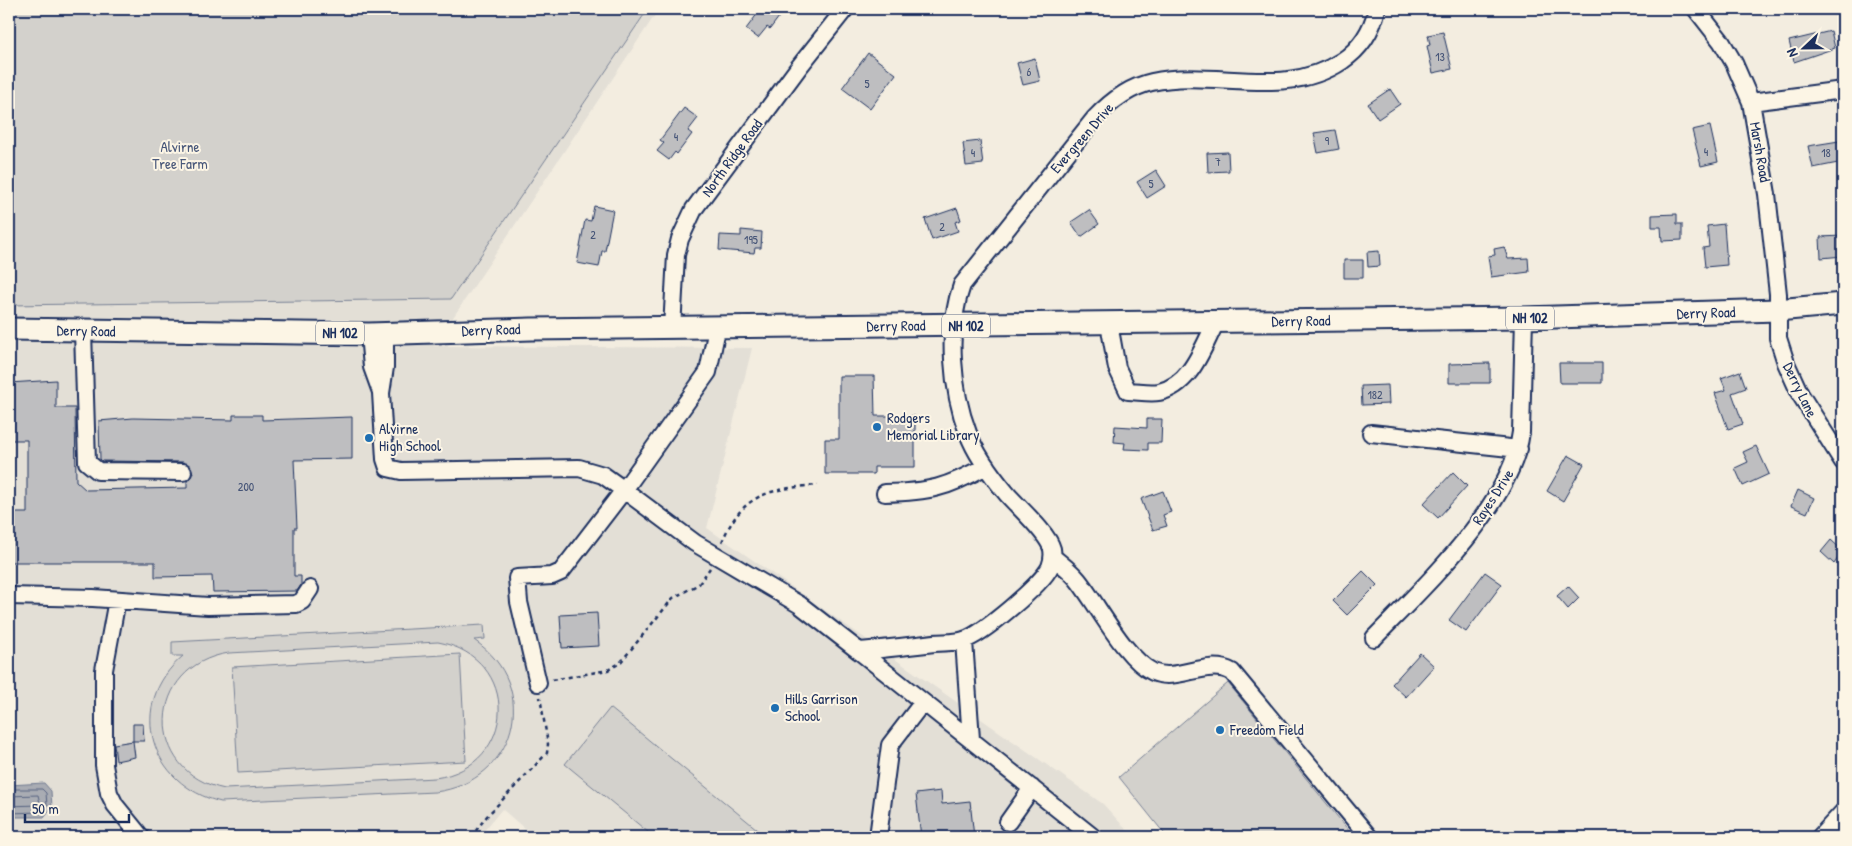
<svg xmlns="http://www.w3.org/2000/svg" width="1852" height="846" viewBox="0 0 1852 846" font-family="'Patrick Hand',sans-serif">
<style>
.built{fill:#e3dfd6}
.green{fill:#d3d1cc;stroke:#778095;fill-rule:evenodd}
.water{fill:#a9acb3;stroke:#707a91}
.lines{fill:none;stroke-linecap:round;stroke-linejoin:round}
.shore{stroke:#546180;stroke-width:1}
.building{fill:#bebec0;stroke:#1b2f5e}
.minor-casing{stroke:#1b2f5e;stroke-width:20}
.major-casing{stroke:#1b2f5e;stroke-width:25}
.path{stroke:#1b2f5e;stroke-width:2.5;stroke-dasharray:4 4;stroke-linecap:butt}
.minor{stroke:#fcf5e5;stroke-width:16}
.major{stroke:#fcf5e5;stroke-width:21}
.poi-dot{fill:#1f6fb2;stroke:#fcf5e5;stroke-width:2}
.labels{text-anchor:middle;stroke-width:4;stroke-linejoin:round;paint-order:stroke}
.number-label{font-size:12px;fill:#445376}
.shield{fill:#fcf5e5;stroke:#5e6a86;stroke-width:1}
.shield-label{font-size:14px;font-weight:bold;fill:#1b2f5e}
.street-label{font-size:15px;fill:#1b2f5e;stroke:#fcf5e5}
.park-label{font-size:15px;fill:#49587a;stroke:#fcf5e5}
.poi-label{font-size:15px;fill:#1b2f5e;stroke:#fcf5e5;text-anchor:start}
</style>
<rect width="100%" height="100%" fill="#f3ede0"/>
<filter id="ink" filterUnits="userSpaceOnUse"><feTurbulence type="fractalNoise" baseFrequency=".02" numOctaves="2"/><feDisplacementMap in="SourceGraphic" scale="10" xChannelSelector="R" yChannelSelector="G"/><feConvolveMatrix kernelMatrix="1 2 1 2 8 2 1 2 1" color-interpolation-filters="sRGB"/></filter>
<g filter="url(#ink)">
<path class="built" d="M9,9H659L434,346L752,348L707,528L1103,804L1133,837H534L502,809L479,837H9Z"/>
<path class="green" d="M9,9H648L451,299L9,305Z
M484,625L485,639L474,640C543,687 516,782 435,792L221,802C150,785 125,705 183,656H172V642ZM438,642C521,657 519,766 435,778L225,789C143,773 146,665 229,653Z
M460,654L466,761L238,773L232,667Z
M1228,683L1354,837H1167L1119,777Z
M610,708L763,834L760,837H654L565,764Z"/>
<path class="water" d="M44,783L51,791L52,807L44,817H9V785Z"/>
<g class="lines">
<path class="shore" d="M9,789H42L46,793L47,805L41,812L9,813
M9,796L38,795L40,803L38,805L9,806"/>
</g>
<path class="building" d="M761,9H785L770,29L767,27L758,38L746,29Z
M1831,31L1835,48L1794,62L1789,41Z
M1443,32L1452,69L1433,73L1427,46L1430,45L1428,35Z
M868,53L896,74L870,109L842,88Z
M1035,58L1040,81L1023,85L1017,63Z
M1390,89L1400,104L1378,119L1368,104Z
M684,108L698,118L688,131L692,134L677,154L675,152L669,160L657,151L664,143L660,140Z
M1710,126L1718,162L1701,166L1692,130Z
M1335,130L1339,149L1318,153L1314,133Z
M980,141L983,164L966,166L963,143Z
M1839,141L1843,162L1813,168L1808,146Z
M1228,152L1229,171L1208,172L1207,153Z
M1156,170L1166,186L1147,198L1137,182Z
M594,206L613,210L605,251H602L599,267L577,263L585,220L591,221Z
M957,208L961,220L955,222L958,231L932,240L925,219Z
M1089,210L1099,224L1081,237L1071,222Z
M1677,214V224H1682V240L1662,241L1661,227H1652V215Z
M1724,224L1727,265L1705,267L1703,248L1709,247L1707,226Z
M741,230L762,232L761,248H755L754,253L719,250L720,235L741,236Z
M1843,236V256L1821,258L1820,237Z
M1504,247L1508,259L1528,258L1529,272L1491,277L1488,256L1495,255L1494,249Z
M1379,251L1380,266L1368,267L1367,252Z
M1344,260H1363V278H1344Z
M1490,363V383H1449V364Z
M1559,363H1602V383H1560Z
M1740,371L1746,388L1732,393L1743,424L1728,429L1715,393L1726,390L1721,378Z
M839,376H874L875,416H915V467H874V474H825V439H839Z
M56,380V408H75L76,481L86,490L187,488V481L193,473L191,467L183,462L102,461L100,459L99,421L133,418L233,420V415H262V420L352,417V459L294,460L297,528H294V576H301V585L297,591L213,592L212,576L155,577V562H9V513H27V440H9V383Z
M1388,385L1389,404L1362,405L1361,386Z
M1147,419H1162L1161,443H1148V450L1124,449L1125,443L1114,442L1115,426L1147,428Z
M1756,446L1769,474L1743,486L1735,468L1748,462L1743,452Z
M1568,455L1584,464L1563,501L1547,491Z
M1453,472L1467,486L1438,518L1423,504Z
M1798,490L1814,498L1807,513L1791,506Z
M1163,491L1171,512L1163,515L1167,526L1153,530L1141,499Z
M1831,540L1843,551L1834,564L1821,552Z
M1363,571L1377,585L1347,615L1333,601Z
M1485,572L1502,584L1466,632L1449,620Z
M1568,586L1579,598L1568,609L1557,596Z
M597,613L599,646L562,648L560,615Z
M1420,653L1434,666L1406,697L1392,684Z
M133,724H143L144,741H133L135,757L116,761L114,744L133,741Z
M941,791L942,804L970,801L974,837H921L916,794Z"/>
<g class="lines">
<defs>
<path id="minor" d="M1696,9L1721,41L1734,63L1751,102L1767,194L1778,294V338L1786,363L1800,394L1843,462
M1751,102L1843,90
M1109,324L1117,368L1128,391C1137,391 1150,394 1159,392C1191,385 1202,349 1216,322
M672,329L676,255L680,239L694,209L799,67L845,9
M83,331L87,462L98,471L183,472
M385,333V367L381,393L385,459L388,468L401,471L579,468L603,475L624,490L708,372L717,329
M369,334L372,367L381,392
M1371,433L1519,449
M885,493C929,492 947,488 986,466
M1053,557C1061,564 1071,571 1078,580C1098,605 1125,659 1153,672C1177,683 1207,658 1232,672L1369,837
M9,596L93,598L208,606L296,604L302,601L310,589
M117,600L104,670V765L109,793L115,805L141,837
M1374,638C1424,586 1512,505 1521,432L1524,318
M964,641L971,739
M859,651L1093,837
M538,683L519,602L517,578L552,576L561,572L624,490L695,543L800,605L859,651C884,649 909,646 934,643C944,642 955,643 964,640C982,635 1042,584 1050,567C1052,562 1053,555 1052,549C1048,533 1018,507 1007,494C992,476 976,455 968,433C952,391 946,329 962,285L1095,118C1111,101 1129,87 1152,82C1215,68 1284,100 1342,61C1360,49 1372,30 1377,9
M1008,822L1032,788
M878,837L890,745L923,702
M1820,837L1843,812"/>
<path id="major" d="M9,329L369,334L531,329L1524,318L1777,310L1843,304"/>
</defs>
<use href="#minor" class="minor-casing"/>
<use href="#major" class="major-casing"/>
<path class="path" d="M722,542C742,493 770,489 818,485
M552,680L608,670L620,663L673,598L699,584L710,568
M471,837L487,816L547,753L548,744L540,697"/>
<use href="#minor" class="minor"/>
<use href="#major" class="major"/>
</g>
</g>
<g class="poi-dot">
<circle cx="877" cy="427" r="5"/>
<circle cx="369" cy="438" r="5"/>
<circle cx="775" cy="708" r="5"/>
<circle cx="1220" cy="730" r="5"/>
</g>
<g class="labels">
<g class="number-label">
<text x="1440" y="61">13</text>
<text x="1029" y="76">6</text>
<text x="867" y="88">5</text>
<text x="676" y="141">4</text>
<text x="1327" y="145">9</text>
<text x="1706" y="156">4</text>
<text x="973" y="157">4</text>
<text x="1826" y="157">18</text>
<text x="1218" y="166">7</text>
<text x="1151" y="188">5</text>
<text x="942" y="231">2</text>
<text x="593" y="239">2</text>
<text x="751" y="244">195</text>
<text x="1375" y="399">182</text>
<text x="246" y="491">200</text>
</g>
<g class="shield">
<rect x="1506" y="306.5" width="48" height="23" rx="4"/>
<rect x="942" y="314.5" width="48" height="23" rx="4"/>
<rect x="316" y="321.5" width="48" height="23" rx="4"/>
</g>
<g class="shield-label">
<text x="1530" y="323">NH 102</text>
<text x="966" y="331">NH 102</text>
<text x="340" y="338">NH 102</text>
</g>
<g class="street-label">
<text transform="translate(1082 138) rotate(-49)" y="5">Evergreen Drive</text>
<text transform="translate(1760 152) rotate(80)" y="5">Marsh Road</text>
<text transform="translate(732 158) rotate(-54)" y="5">North Ridge Road</text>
<text transform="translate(1706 313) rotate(-2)" y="5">Derry Road</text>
<text transform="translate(1301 321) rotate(-1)" y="5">Derry Road</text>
<text transform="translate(896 326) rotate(-1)" y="5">Derry Road</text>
<text transform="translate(491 330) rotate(-2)" y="5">Derry Road</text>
<text transform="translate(86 331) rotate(1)" y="5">Derry Road</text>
<text transform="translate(1800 390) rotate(64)" y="5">Derry Lane</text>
<text transform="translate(1493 497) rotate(-57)" y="5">Rayes Drive</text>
</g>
<g class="park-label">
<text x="180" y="152">Alvirne<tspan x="180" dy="17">Tree Farm</tspan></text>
</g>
<g class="poi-label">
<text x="887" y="423">Rodgers<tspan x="887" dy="17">Memorial Library</tspan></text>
<text x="379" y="434">Alvirne<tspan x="379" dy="17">High School</tspan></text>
<text x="785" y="704">Hills Garrison<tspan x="785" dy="17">School</tspan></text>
<text x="1230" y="735">Freedom Field</text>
</g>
</g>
<rect width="1852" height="846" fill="none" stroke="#fcf5e5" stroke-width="30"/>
<rect x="15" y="15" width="1822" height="816" fill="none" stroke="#1b2f5e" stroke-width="2" filter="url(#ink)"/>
<g transform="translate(1804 48) rotate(248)" stroke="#fcf5e5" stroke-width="4" paint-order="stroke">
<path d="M0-4L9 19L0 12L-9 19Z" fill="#1b2f5e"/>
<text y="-8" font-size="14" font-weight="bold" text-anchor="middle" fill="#1b2f5e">N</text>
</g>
<path d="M25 814v8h104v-8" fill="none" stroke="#1b2f5e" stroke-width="2.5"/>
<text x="32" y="814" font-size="15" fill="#1b2f5e" stroke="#fcf5e5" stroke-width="4" paint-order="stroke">50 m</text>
</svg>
